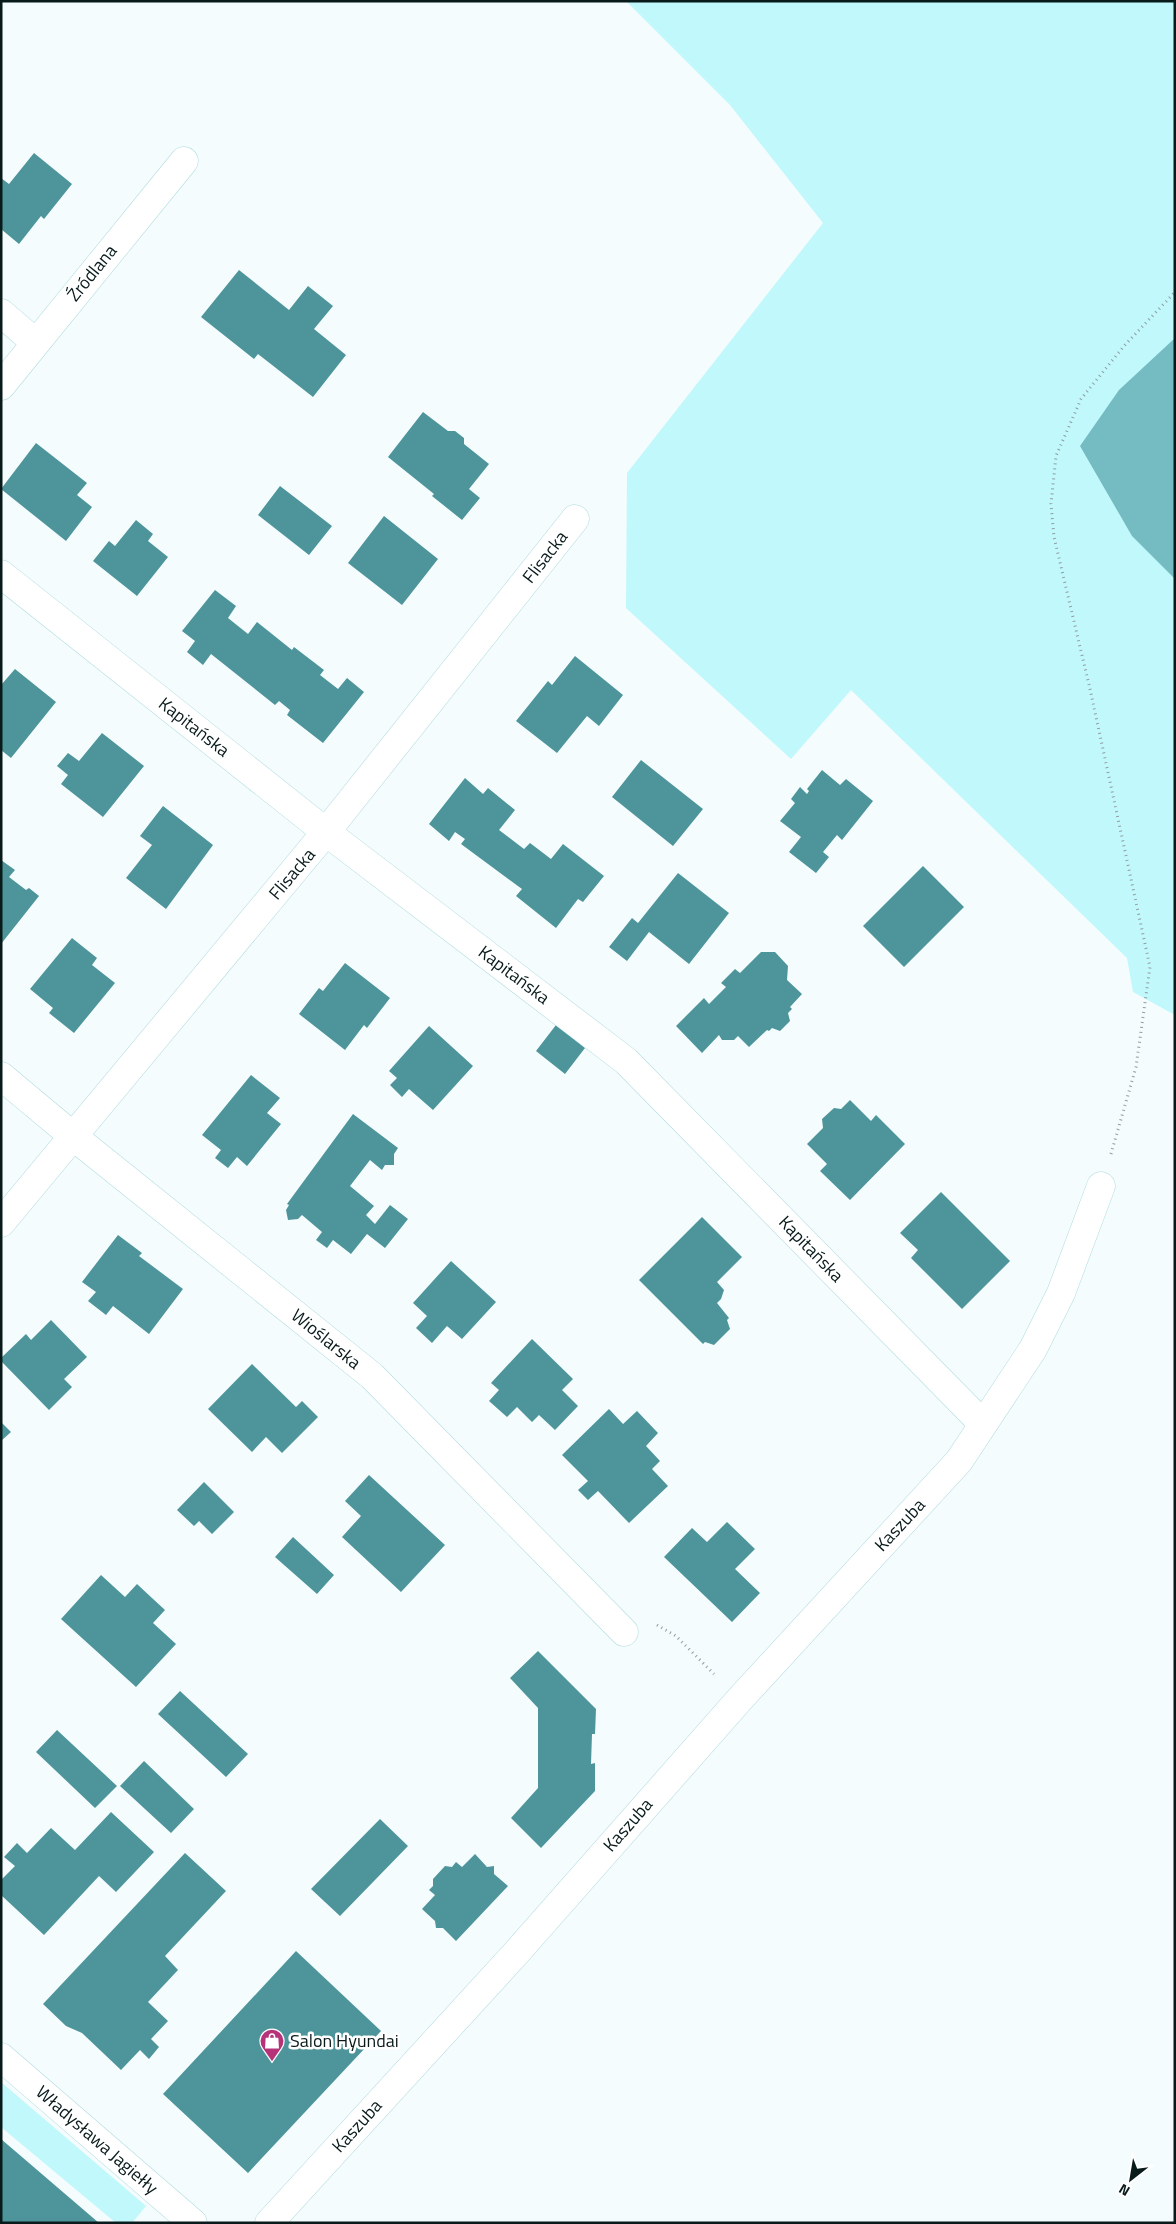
<svg xmlns="http://www.w3.org/2000/svg" width="1176" height="2224" viewBox="0 0 1176 2224" font-family="'Titillium Web',sans-serif">
<style>
.green{fill:#c0f8fc}
.water{fill:#74bcc2}
.building{fill:#4d959b}
.lines{fill:none;stroke-linecap:round;stroke-linejoin:round}
.minor-casing{stroke:#afdbde;stroke-width:29}
.path{stroke:#919d9e;stroke-width:3;stroke-dasharray:1 4;stroke-linecap:butt}
.minor{stroke:#fff;stroke-width:28}
.labels{text-anchor:middle;stroke-width:5;stroke-linejoin:round;paint-order:stroke}
.street-label{font-size:18px;fill:#091a1b;stroke:#fff}
.poi-label{font-size:18px;fill:#091a1b;stroke:#fff;text-anchor:start}
</style>
<rect width="100%" height="100%" fill="#f4fcfd"/>
<path class="green" d="M626,1H1175V1015L1133,992L1127,958L851,690L791,759L626,608L627,473L823,223L730,105Z
M1,2082L146,2206L132,2223H116L1,2127Z"/>
<path class="water" d="M1175,338V579L1132,536L1080,446L1119,390Z"/>
<path class="building" d="M34,153L72,184L44,219L41,216L19,244L1,229V178L9,184Z
M239,270L289,310L308,286L333,306L314,329L346,355L313,397L258,354L254,359L201,317Z
M423,412L448,431H455L464,438V444L489,464L469,489L480,498L462,520L432,496L434,494L388,457Z
M36,443L87,483L77,495L92,507L66,541L1,489Z
M280,486L332,526L309,555L258,515Z
M384,516L438,559L402,605L348,563Z
M136,520L153,534L148,541L168,557L137,596L93,561L109,541L115,546Z
M215,590L236,606L228,618L248,634L257,622L292,650L294,647L324,670L320,675L338,689L347,678L364,692L323,743L287,715L290,710L279,701L275,705L211,654L203,665L187,652L195,641L182,631Z
M575,656L623,695L599,726L587,716L557,753L516,721L548,681L552,685Z
M15,669L56,702L11,758L1,750V685Z
M102,733L144,766L103,817L61,784L68,775L57,766L68,753L79,761Z
M641,760L703,809L673,846L612,797Z
M822,770L840,785L846,779L873,801L842,840L837,835L823,852L829,857L816,873L789,852L801,837L780,821L795,803L791,799L800,787L807,794L809,791L807,789Z
M465,778L483,794L488,788L515,810L499,830L524,849L530,843L551,859L563,844L604,876L583,902L578,899L556,928L516,896L522,889L461,844L465,839L455,832L449,841L429,824Z
M163,806L213,845L166,909L126,878L152,845L140,836Z
M1,860L15,870L9,877L26,890L29,888L39,896L1,944Z
M923,866L964,907L904,967L863,926Z
M678,873L729,913L689,964L649,932L627,961L609,947L632,918L638,923Z
M72,938L97,958L92,965L115,983L74,1033L49,1013L53,1008L30,989Z
M761,952H775L788,966L787,980L802,994L790,1007L792,1009L788,1013L790,1021L780,1031L772,1028L769,1031L767,1030L749,1047L738,1036L734,1040H722L719,1035L702,1053L676,1026L704,998L709,1004L726,987L721,983L735,969L740,973Z
M345,963L390,998L367,1028L364,1025L345,1050L299,1014L319,988L323,991Z
M556,1025L585,1048L565,1074L536,1051Z
M429,1026L473,1066L433,1110L409,1089L402,1097L390,1085L397,1078L389,1071Z
M251,1075L280,1098L267,1113L281,1124L247,1166L237,1157L228,1168L215,1158L221,1150L202,1135Z
M850,1100L871,1121L876,1115L905,1144L850,1200L820,1171L827,1164L807,1144L823,1128L822,1119L834,1108L841,1109Z
M353,1114L398,1148L394,1154V1165H385L382,1170L370,1160L350,1186L374,1206L366,1215L375,1224L390,1205L408,1219L385,1248L367,1234L351,1254L333,1240L327,1248L316,1240L322,1232L302,1215L298,1219L288,1220L286,1210L289,1205L287,1204Z
M941,1192L1010,1261L962,1309L911,1258L918,1250L900,1233Z
M702,1217L742,1257L717,1282L724,1290L721,1299L717,1303L729,1318L727,1320L730,1329L714,1345L705,1342L703,1344L639,1280Z
M118,1235L142,1253L139,1256L183,1289L149,1334L113,1306L106,1315L88,1301L96,1292L82,1282Z
M451,1261L496,1302L462,1339L447,1326L432,1343L416,1328L427,1316L413,1303Z
M51,1320L87,1357L64,1379L72,1387L49,1410L1,1361V1358L26,1334L31,1340Z
M532,1339L573,1379L562,1390L578,1406L555,1430L539,1415L532,1422L517,1407L507,1417L489,1401L499,1390L491,1383Z
M252,1364L296,1407L302,1401L318,1417L282,1453L266,1437L252,1452L208,1409Z
M609,1409L623,1424L637,1411L658,1433L646,1446L660,1461L652,1469L668,1486L629,1523L598,1491L588,1500L578,1490L588,1481L562,1455Z
M1,1422L11,1432L1,1441Z
M369,1475L445,1545L401,1592L342,1537L361,1516L345,1501Z
M204,1482L234,1512L212,1534L199,1521L194,1526L177,1510Z
M727,1522L755,1549L735,1569L760,1593L732,1622L664,1557L692,1528L707,1542Z
M293,1537L334,1575L317,1594L275,1557Z
M101,1575L125,1597L137,1584L152,1598L165,1610L153,1623L176,1644L136,1687L61,1619Z
M538,1651L596,1709L595,1734H592L591,1764L595,1763V1791L541,1848L511,1818L538,1788V1708L510,1678Z
M180,1691L248,1754L226,1777L158,1714Z
M57,1730L117,1786L95,1808L36,1752Z
M144,1761L194,1809L171,1833L120,1786Z
M111,1812L154,1852L116,1892L99,1876L44,1935L1,1895V1880L15,1866L4,1857L17,1843L27,1853L51,1828L75,1850Z
M380,1819L408,1846L340,1916L311,1889Z
M185,1853L226,1891L165,1956L178,1970L148,2002L168,2021L151,2039L159,2047L149,2059L140,2050L121,2070L82,2033L66,2026L43,2004Z
M475,1854L487,1867L494,1866V1874L508,1886L456,1941L443,1928H436L435,1921L422,1909L435,1895L429,1890L433,1886V1879L445,1866L452,1867L456,1862L462,1867Z
M296,1951L381,2031L248,2173L163,2094Z
M1,2139L99,2223H1Z"/>
<g class="lines">
<defs>
<path id="minor" d="M1,313L36,343
M1,386L184,161
M1,574L326,832L626,1061L983,1424
M1,1076L74,1137L372,1376L624,1632
M1,1223L326,832L575,519
M1,2057L193,2223
M269,2223L517,1952L740,1699L959,1461L1033,1349L1061,1293L1101,1186"/>
</defs>
<use href="#minor" class="minor-casing"/>
<path class="path" d="M1111,1154L1136,1067L1150,967L1090,689L1054,537L1051,504L1056,456L1081,399L1124,346L1175,292
M657,1625L676,1636L714,1674"/>
<use href="#minor" class="minor"/>
</g>
<defs>
<symbol id="shop-pin" viewBox="-11 -11 22 30"><path d="M0 17L-7.5 6A9.5 9.5 0 1 1 7.5 6Z" fill="#b6337a" stroke="#fff"/><path d="M-5-2.5h2.3a2.7 3.5 0 0 1 5.4 0H5L5.5 6h-11ZM-1.5-2.5h3a1.5 2.3 0 0 0-3 0Z" fill="#fff"/></symbol>
</defs>
<g fill-rule="evenodd">
<use href="#shop-pin" x="258" y="2027" width="28" height="38"/>
</g>
<g class="labels">
<g class="street-label">
<text transform="translate(92 273) rotate(-51)" y="6">Źródlana</text>
<text transform="translate(545 557) rotate(-52)" y="6">Flisacka</text>
<text transform="translate(194 727) rotate(38)" y="6">Kapitańska</text>
<text transform="translate(292 874) rotate(-50)" y="6">Flisacka</text>
<text transform="translate(514 975) rotate(37)" y="6">Kapitańska</text>
<text transform="translate(811 1249) rotate(46)" y="6">Kapitańska</text>
<text transform="translate(326 1339) rotate(39)" y="6">Wioślarska</text>
<text transform="translate(900 1525) rotate(-47)" y="6">Kaszuba</text>
<text transform="translate(628 1825) rotate(-49)" y="6">Kaszuba</text>
<text transform="translate(357 2126) rotate(-48)" y="6">Kaszuba</text>
<text transform="translate(97 2140) rotate(41)" y="6">Władysława Jagiełły</text>
</g>
<g class="poi-label">
<text x="290" y="2047">Salon Hyundai</text>
</g>
</g>
<rect width="1176" height="2224" fill="none" stroke="#091a1b" stroke-width="5"/>
<g transform="translate(1131 2179) rotate(211)" stroke="#ffffff" stroke-width="4" paint-order="stroke">
<path d="M0-4L9 19L0 12L-9 19Z" fill="#091a1b"/>
<text y="-8" font-size="14" font-weight="bold" text-anchor="middle" fill="#091a1b">N</text>
</g>
</svg>
